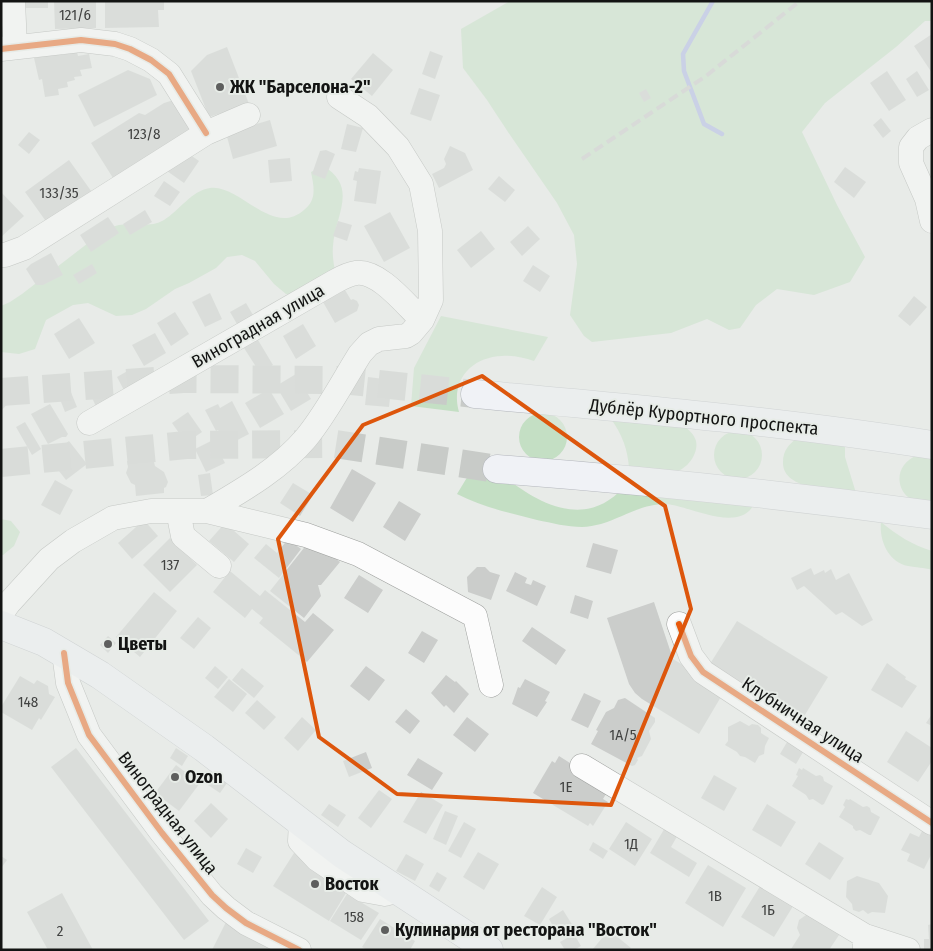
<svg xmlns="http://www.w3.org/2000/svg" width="933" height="951" viewBox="0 0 933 951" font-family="'Fira Sans Condensed',sans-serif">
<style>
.green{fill:#c4dfc4}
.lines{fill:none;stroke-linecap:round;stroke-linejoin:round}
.stream{stroke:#a6b1e4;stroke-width:4.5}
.building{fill:#cbcdcb}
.major-tunnel{stroke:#c8cbc8;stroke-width:28;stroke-dasharray:28 14;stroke-linecap:butt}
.minor-casing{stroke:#9d9f9d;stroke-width:25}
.major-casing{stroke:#b4b7bd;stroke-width:29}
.minor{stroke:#fcfcfc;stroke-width:24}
.major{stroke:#f0f2f6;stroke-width:28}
.rail{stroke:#c5c6c5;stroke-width:4;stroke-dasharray:10 5;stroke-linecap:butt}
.cycleway-casing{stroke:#e7ece7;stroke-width:9}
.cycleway{stroke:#e8590c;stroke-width:6}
.marked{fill:none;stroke:#dd560c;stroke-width:4;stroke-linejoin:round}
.poi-dot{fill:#5e5f5e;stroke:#e7ece7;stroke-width:2}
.labels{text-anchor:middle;stroke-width:4;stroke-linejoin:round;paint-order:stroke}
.number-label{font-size:15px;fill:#414241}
.poi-label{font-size:18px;font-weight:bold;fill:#131413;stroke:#e7ece7;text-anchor:start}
.street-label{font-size:18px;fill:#131413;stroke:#e7ece7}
</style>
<rect width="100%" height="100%" fill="#e8ebe8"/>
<path class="green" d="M510,1H932V21H925L896,47L825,103L802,132L837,205L865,257L850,282L814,295L777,289L756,305L740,328L729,330L707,319L671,333L592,342L584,336L570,315L577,264L574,235L557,203L508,132L487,100L463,68L461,29Z
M323,166C359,187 335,215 333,246C332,256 334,266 336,276L298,295L286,294L274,284L255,261L242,255L227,257L216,268L189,283L175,289L146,309L132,315L116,316L88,303L73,305L46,320L35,349L19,354L1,352V306L10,302L22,294L105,230C109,228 114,226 119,225C133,223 151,228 164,220C180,210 191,191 210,188C240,184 272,238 304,210C317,200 314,187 311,172Z
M441,316L548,337L534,361C524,358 513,355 502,356C471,357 450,381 459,412L411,406L414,368Z
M519 437a24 24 0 1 1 48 0a24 24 0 1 1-48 0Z
M611,419L684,426C689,430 694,434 696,441C699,454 686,471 673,472C659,473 643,470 629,469C628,450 622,434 611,419Z
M714 455a24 24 0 1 1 48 0a24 24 0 1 1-48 0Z
M799,437L845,443V457L856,493C836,490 782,491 783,462C783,451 789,443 799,437Z
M918,455L932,457V500C900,511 885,467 918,455Z
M480,456C516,488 573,536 619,492L753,506C737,533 687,505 666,504C641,504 624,517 601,524C595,525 588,527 582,527C567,527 552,523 537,520C510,513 482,507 457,494Z
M1,519L11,521L20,532L14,546L3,555H1Z
M881,522C897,535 912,545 932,551V570C923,567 917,568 908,566C888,562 879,540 881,522Z"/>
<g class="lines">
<path class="stream" d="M713,1L683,54L684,71L704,124L722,134"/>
</g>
<path class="building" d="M25,1H48V8H25Z
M54,1H96V28L55,29Z
M105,1H164V10H158L159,27L105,28Z
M932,34V73L914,46Z
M227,47L249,104L209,117L191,71L207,55Z
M430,51L443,56L435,79L422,74Z
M77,52L78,56L89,54L92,68L80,70L82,76L74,77L75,80L67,82L68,87L58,89L59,95L45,97L42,79L39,80L34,58L62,53V55Z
M373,53L393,70L372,96L351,79Z
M128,70L150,79L157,95L94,127L78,95Z
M887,71L906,100L889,111L870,83Z
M917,71L929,90L917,97L906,79Z
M419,88L440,95L431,121L410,114Z
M646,89L651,98L644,102L639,93Z
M180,98L198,124L113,178L91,143L139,113L145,115L164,103Z
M881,118L891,131L883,138L873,125Z
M270,120L277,146L233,159L226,133Z
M347,124L363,128L356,152L341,149Z
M29,132L40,140L29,154L18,145Z
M450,146L465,153L473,170L439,188L432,174L444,168L446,164L444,159Z
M326,150L335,154L325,179L312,174L320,151Z
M189,154L199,161L184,183L167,171Z
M290,158L292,181L270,183L268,160Z
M69,160L94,195L50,227L25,192Z
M845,167L866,182L854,198L834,182Z
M359,168L381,171L376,204L354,201L357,181L353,180L355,171L358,172Z
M499,176L515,190L505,202L488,189Z
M164,181L180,192L170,206L154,196Z
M1,192L24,216L1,237Z
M145,210L152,222L130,235L123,224Z
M390,212L410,248L384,262L364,226Z
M108,217L119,233L91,252L80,235Z
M338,221L352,225L347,241L333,236Z
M528,226L540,239L522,256L510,242Z
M481,231L495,249L471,268L457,250Z
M51,253L63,275L43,285H36L26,269L31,264Z
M92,264L97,273L79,284L73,275Z
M533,265L550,276L540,292L523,281Z
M345,290L351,300L353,299L357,301L359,305L357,311L335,323L323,302Z
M210,293L222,319L205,327L192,302Z
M914,296L927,307L910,326L898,316Z
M246,303L253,315L237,324L230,312Z
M175,312L189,334L171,346L157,323Z
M79,318L95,343L69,359L54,334Z
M303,324L316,346L296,359L283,336Z
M155,333L166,353L144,366L132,345Z
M258,340L273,365L260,373L244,348Z
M131,369L141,386L126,394L117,377Z
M296,374L311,399L291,411L276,386Z
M368,377L392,380L389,407L365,405Z
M68,385L77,407L65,412L56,389Z
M106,386L113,401L97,409L90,393Z
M1,388L12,399L1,411Z
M269,389L284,414L260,428L245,403Z
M232,401L249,434L226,446L218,430L216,431L205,410L218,404L220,408Z
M50,404L68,434L66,437H62L48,444L31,414Z
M188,412L202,432L186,443L172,423Z
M25,422L41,449L32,455L16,427Z
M213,440L225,463L206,472L195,449Z
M69,441L87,464L66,480L48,457Z
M140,452L148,455L152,454L155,466L164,472L168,482L166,487L164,488V493L136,496L135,485L131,483L126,473L128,467L127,461L131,460Z
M352,469L376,483L353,522L330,508Z
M210,473L213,495L201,496L198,475Z
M55,480L73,490L60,515L41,505Z
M293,483L313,495L300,516L280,503Z
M399,501L421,514L405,541L383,527Z
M144,520L158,536L132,559L118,543Z
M225,523L249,544L234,562L209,541Z
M170,538L197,565L170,592L143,565Z
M288,539L301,549L279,578L254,558L266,544L277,553Z
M311,539L340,562L321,585H318L321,596L304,618L270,591Z
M593,543L618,550L611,574L586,567Z
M477,567H485L490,572L500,575L491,600L468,592L467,577Z
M811,568L814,575L824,570L825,573L831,569L836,580L849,573L873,620L862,626L842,612L836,615L804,586L797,590L791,578Z
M230,571L260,596L265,590L305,622L313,613L334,630L307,662L259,623L263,618L252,609L245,618L213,592Z
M515,572L527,578L525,583L531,585L533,580L546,586L537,606L506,591Z
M359,575L383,590L368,613L344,598Z
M154,592L177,611L140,657L116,637Z
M575,595L593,601L588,619L570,613Z
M654,602L673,659L725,690L699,734L642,699L635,693L629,684L607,618Z
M198,617L211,628L194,649L180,638Z
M737,621L828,677L800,723L708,667Z
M532,627L566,650L556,665L522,641Z
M422,631L438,640L424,663L408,653Z
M108,636L116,643L108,653L100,645Z
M887,663L906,677L905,679L917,686L902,708L871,690Z
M215,666L228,677L218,689L205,678Z
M366,666L385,680L369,701L350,686Z
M242,668L264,686L254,698L232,680Z
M446,675L455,682L456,681L469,694L454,713L446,705L444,707L431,693Z
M20,676L34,684L37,680L48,686L49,694L55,697L41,720L39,718L32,730L1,712V707Z
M229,679L247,694L233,712L214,697Z
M525,679L550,692L545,701L547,702L537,717L512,704L518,687L520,688Z
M584,693L601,701L588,728L571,720Z
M625,698L655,718V722L649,731L651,739L642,756L637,758L638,760L635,765L632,766L591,744L598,731L596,730L606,712L614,708L618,700Z
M257,700L276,717L264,730L245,713Z
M406,709L420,721L410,734L395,722Z
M932,714V726L926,723Z
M302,717L316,730L298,751L284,738Z
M467,717L489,734L475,752L453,735Z
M740,721L749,726L752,724L758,725L761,728V733L769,738L765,746L764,754L759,756L755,763L745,757L740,756L737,752L725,745L728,741V727Z
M906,731L932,748V761L918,782L887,762Z
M790,737L806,747L796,764L780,754Z
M76,748L209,921L184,940L51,767Z
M176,748L188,756L182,766L170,758Z
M366,752L372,768L349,777L343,761Z
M559,756L570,763L606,794L603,799L608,802L593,826L590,823L588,826L533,793L552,761L555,763Z
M418,758L443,773L432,790L407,775Z
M176,765L200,783L179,811L155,793Z
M799,768L802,770L803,768L816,776L820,775L823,777L824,781L833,786L824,804L822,805L813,799L809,800L806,795L792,786L798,776L796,775Z
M216,774L227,783L220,793L208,785Z
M714,775L737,788L724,811L701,798Z
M379,790L392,799L371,828L358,818Z
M421,792L443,805L426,834L403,822Z
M846,799L849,800L850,799L863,807L867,806L870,808L871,812L880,817L871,835H869L860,830L856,831L853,828V826L839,817L845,807L843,805Z
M211,803L228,819L211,838L194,821Z
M329,804L346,815L338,827L321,815Z
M767,804L796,822L781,847L752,830Z
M445,811L458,816L446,845L433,839Z
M464,822L476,829L461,858L448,851Z
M626,822L652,839L635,866L609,849Z
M666,826L679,833L671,847L697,863L689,877L650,853Z
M924,827L932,831V853L924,869L907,861L910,854L901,850L910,833L919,837Z
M593,842L608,851L603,859L589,850Z
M819,842L844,858L830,880L805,864Z
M246,848L262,857L253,873L237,864Z
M478,852L499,864L484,890L463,877Z
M294,853L349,888L329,921L273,886Z
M406,854L424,864L415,881L396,871Z
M1,856L7,860L1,868Z
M708,865L746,888L723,927L685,903Z
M437,872L447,878L439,892L429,886Z
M857,876L879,883L888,896L885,913L872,912L868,914L863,910L859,912L853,910L852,904L846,897L847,881Z
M762,883L795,903L774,937L741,917Z
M542,887L557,897L540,925L524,916Z
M62,893L93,950H48L27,912Z
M347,894L379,913L361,940L330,921Z
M563,910L573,926L558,935L549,919Z
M810,914L820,920L822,924L839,935L829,950L791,949L800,935L797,928L799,920L806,915Z
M380,919L415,941L410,950H367L362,947Z
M226,922L281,950H212Z
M932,924V950H924V939H929L928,925Z
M609,930L631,948L629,950H592Z
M574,934L581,946L574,950H565L560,942Z"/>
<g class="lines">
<path class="major-tunnel" d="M1,392L183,379L341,380L475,394
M1,463L186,445L335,444L497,469"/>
<defs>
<path id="minor" d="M13,1L15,46
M1,49L81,40L115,44L130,49L151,60L169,74L206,133
M932,130L918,138L911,147V163L927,199L932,221
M1,255H5L24,248L206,133L248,115
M89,423L334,282C341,278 348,274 356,273C379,270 406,305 422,320
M178,511L183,536L219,566
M207,511C241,491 280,469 306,438C326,414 343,381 360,354L369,344L379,339L406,336L411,333L422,320L431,300L430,231L421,184L398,147L368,116L339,97
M1,614L8,604L49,559L73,541L113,518L151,511H207L306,535L358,554L475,616L491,685
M679,624L691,656L703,672L932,823
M64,653L68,683L89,735L162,833L212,895L226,908L246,923L299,950
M582,766L865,936V950
M301,822L300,841L317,859L363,890L385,894L396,891
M865,936L908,950"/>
<path id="major" d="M475,394C628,408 780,421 932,445
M497,469C642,480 787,495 932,515
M1,625L44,642L100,675L204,748L342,854L489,950"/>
</defs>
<use href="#minor" class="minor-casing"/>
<use href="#major" class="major-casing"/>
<use href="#minor" class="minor"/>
<use href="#major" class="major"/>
<path class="rail" d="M582,159L706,76L800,1"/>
<defs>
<path id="cycleway" d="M1,49L81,40L115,44L130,49L151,60L169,74L206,133
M679,624L691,656L703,672L932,823
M64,653L68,683L89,735L162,833L212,895L226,908L246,923L299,950"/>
</defs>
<use href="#cycleway" class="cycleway-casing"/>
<use href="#cycleway" class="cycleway"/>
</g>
<path d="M0 0H933V951H0ZM482,376L665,506L691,609L611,805L397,794L319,737L278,539L363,425Z" fill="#e8ebe8" fill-opacity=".55" fill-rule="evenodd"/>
<path class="marked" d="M482,376L665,506L691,609L611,805L397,794L319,737L278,539L363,425Z"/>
<g class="poi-dot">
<circle cx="220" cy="87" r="5"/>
<circle cx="108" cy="644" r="5"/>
<circle cx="175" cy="777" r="5"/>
<circle cx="315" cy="884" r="5"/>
<circle cx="385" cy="930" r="5"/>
</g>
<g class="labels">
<g class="number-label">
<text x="75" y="20">121/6</text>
<text x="144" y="139">123/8</text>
<text x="59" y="198">133/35</text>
<text x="170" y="570">137</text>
<text x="28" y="707">148</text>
<text x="623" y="740">1А/5</text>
<text x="566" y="792">1Е</text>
<text x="631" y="849">1Д</text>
<text x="715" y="901">1В</text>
<text x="768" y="915">1Б</text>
<text x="354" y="922">158</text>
<text x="60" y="936">2</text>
</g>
<g class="poi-label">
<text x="230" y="93">ЖК "Барселона-2"</text>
<text x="118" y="650">Цветы</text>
<text x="185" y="783">Ozon</text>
<text x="325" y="890">Восток</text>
<text x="395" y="936">Кулинария от ресторана "Восток"</text>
</g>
<g class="street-label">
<text transform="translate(258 326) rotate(-30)" y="6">Виноградная улица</text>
<text transform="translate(704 417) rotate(6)" y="6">Дублёр Курортного проспекта</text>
<text transform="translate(803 720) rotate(33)" y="6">Клубничная улица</text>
<text transform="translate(168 813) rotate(52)" y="6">Виноградная улица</text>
</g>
</g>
<rect width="933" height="951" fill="none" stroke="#131413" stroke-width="5"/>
</svg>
